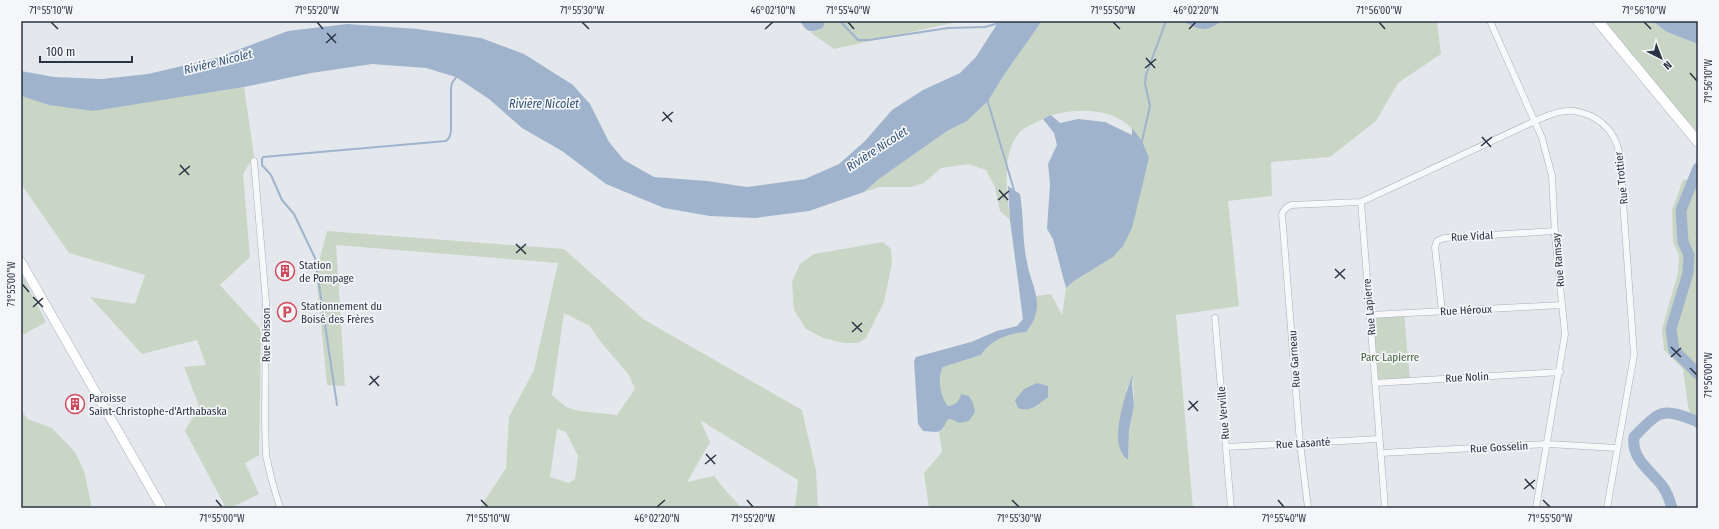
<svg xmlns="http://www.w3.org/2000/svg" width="1719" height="529" viewBox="0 0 1719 529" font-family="'Fira Sans Condensed',sans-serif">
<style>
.green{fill:#c9d6c5;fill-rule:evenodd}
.water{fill:#9fb4cc}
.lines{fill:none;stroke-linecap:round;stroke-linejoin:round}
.stream{stroke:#9fb4cc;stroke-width:2}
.river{stroke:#9fb4cc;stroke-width:11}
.street-casing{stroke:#a9aeb7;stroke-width:7}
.secondary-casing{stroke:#a9aeb7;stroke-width:10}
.primary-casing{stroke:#a3abb8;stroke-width:11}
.street{stroke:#f7f8fa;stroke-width:6}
.secondary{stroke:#fff;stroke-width:9}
.primary{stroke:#fff;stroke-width:10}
.ticks{fill:none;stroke:#2b3445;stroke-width:1.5}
.labels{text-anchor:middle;stroke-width:3.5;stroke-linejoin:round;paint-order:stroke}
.street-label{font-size:11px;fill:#2b3445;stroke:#f4f6f9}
.poi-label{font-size:11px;fill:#2b3445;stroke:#f4f6f9;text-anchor:start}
.park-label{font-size:11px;fill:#3f6138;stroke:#f4f6f9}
.water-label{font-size:12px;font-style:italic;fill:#34527a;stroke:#f4f6f9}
.neatline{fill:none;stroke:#2b3445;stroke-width:1.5}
.ticks-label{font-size:10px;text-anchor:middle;fill:#2b3445}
</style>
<rect width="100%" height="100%" fill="#e4e7ec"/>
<path class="green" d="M825,21H961L834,49L810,32L823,28Z
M1042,21H1182C1198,29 1207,32 1222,21H1437L1441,54L1398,83L1376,121L1330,157L1271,162L1272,196L1228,201L1239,306L1176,315L1193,508H929L924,473L942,452L939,432L943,429L946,420L951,419L959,401L954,405L948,406C940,396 937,378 943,367L981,355C990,340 1009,333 1026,332C1035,322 1037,310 1036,296L1051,294L1062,315L1066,288L1074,281L1113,257L1142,184L1149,158C1144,149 1139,136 1132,129C1114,108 1076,108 1052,115C1046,117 1041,120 1035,123C1028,126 1021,129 1016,137C1002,158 1007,196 1010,220L1000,211L995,187L986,170L969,164L941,168L924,183L911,187H880L864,192L879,179L947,131L967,121L988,101L1004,75ZM1133,376L1134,406L1129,430L1128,460L1126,390Z
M1604,21H1652L1667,32L1698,44V134Z
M244,87L254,156L243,174L250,257L220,285L261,330L259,455L245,463L259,494L230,508H226L185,431L199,406L184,367L206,365L197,340L142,354L90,297L135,304L145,275L69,253L21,184V96L49,105L167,99Z
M1698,179V429L1694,427L1688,406L1683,369L1664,350L1662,329L1678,273L1679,255L1673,242L1672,210L1683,180Z
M327,231L564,249L643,319L802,410L816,471L818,508H795L798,480L700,420L710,442L687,482L714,476L725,490L742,508H480L506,468L509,417L534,370L558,263L336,245L345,386L327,385L316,273ZM564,313L590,326L600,341L629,375L635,389L617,415L579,411L566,407L552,395ZM557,429L566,432L578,456L575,479L569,483L550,477Z
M883,242L891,249L892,263L884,302L866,338L858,343H844L823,338L806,329L794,310L792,282L800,264L814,254Z
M23,277L46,322L21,336V278Z
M1404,313L1410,381L1375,383L1370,315Z
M21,409L27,419L52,428L75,452L84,471L92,508H21Z"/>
<path class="water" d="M800,21H825L823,28C810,32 808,34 800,21Z
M999,21H1042L1004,75L988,101L967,121L947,131L879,179L864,192L809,211L755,218L710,216L664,208L606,184L562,151L522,128L489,99L456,77L426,68L372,64L311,73L244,87L93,111L49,105L21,96V71L54,77L102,79L148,74L216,58L288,31L347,24L418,29L481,38L524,54L573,85L590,104L609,142L624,160L654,177L707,181L747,187L805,179L839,164L865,141L892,110L923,90L960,73L976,57Z
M1182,21H1222C1205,33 1200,30 1182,21Z
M1652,21H1697L1698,44L1667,32Z
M1051,115L1060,123L1078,119L1105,122L1132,135V128L1142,141L1149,158L1132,228L1123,246L1113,257L1074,281L1066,288L1053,239L1047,229L1050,184L1048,164L1057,145L1054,133L1043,119Z
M1008,186L1020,194C1024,216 1022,240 1027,262C1029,277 1038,292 1037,307C1036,317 1032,325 1026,332C1009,333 990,340 981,355L943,367C937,378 940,396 948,406C956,405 959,402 961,394L969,396L973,403L975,412L969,421L959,423L951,419L947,420C941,435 938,432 923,431L918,424L914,361L916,357L971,342L997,331L1017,326L1023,319L1010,220Z
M1133,374L1132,384L1134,406L1129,430L1128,460C1126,458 1123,456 1122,453C1111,437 1126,391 1133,374Z
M1037,383L1048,386V397C1038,404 1031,413 1018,408L1015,400L1024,389Z"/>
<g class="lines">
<path class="stream" d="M840,21L858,40H869L948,28L985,27L999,23
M987,99L1014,190
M1142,141L1150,106L1145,83L1146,75L1166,21
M337,405L315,258L294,214L282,200L271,175L262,165V159L263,157L446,141L449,138L451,132V88L452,83L457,76"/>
<path class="river" d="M1698,168L1681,210L1683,242L1689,255L1688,273L1671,329L1674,350L1698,374
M1672,508C1670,501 1668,494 1663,487C1652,471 1631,460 1634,437C1640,431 1653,416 1661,414C1672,410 1688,418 1698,422"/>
<defs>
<path id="street" d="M1490,21L1542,138L1552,176L1555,235L1565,334L1536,508
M254,161L266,302L265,421L266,456L272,481L280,508
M1361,202L1385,508
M1442,311L1435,247L1437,241L1444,238L1555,231
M1370,315L1562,305
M1215,318L1231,508
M1375,383L1560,372
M1226,447L1379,439
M1381,453L1548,444L1617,448
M1308,508L1300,443L1282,214C1284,209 1286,207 1291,205L1361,202L1535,121C1545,117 1556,111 1567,111C1575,110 1583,113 1591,116C1609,125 1618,139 1620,159L1634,355L1607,508"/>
<path id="secondary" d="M21,262L162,508"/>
<path id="primary" d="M1598,21L1698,142"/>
</defs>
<use href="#street" class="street-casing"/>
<use href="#secondary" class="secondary-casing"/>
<use href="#primary" class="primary-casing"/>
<use href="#street" class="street"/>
<use href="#secondary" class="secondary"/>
<use href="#primary" class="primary"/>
</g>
<path class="ticks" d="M51,22L58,29M317,22L323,29M582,22L589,29M848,22L854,29M1113,22L1120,29M1379,22L1385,29M1644,22L1651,29M765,29L773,22M1189,29L1196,22M327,33L336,43M326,43L336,34M1146,58L1155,68M1145,68L1156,59M1690,73L1697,81M663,112L672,122M662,121L673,112M1482,137L1491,147M1481,146L1492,137M180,165L189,175M179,175L190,166M999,190L1008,200M998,200L1009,191M516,244L526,254M516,253L526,244M1335,269L1345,279M1335,278L1345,269M22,284L29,292M33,297L43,307M33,307L43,298M852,322L862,332M852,332L862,323M1671,347L1681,357M1671,357L1681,348M1690,368L1697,375M370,376L379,386M369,385L379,376M1189,401L1198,411M1188,410L1198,401M706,454L715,464M705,464L716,455M1525,479L1534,489M1524,489L1535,480M216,500L222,507M481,500L488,507M747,500L753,507M1012,500L1019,507M1278,500L1284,507M1543,500L1550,507M657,507L665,500"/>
<defs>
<symbol id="building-ring" viewBox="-11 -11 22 22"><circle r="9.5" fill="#f4f6f9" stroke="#d1495b" stroke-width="1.5"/><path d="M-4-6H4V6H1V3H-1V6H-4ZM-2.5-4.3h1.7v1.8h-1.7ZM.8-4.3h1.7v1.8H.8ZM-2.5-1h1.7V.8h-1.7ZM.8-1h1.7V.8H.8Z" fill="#d1495b"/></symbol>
<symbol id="parking-ring" viewBox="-11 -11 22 22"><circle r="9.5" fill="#f4f6f9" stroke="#d1495b" stroke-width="1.5"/><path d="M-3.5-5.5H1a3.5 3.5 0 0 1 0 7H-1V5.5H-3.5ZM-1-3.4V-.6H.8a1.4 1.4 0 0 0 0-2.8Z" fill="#d1495b"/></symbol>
</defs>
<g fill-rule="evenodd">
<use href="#building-ring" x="274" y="260" width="22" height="22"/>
<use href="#parking-ring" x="276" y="301" width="22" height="22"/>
<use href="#building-ring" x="64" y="393" width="22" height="22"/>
</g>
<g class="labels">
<g class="street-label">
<text transform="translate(1621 178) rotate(-96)" y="4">Rue Trottier</text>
<text transform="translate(1472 236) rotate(-3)" y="4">Rue Vidal</text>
<text transform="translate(1558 260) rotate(-95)" y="4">Rue Ramsay</text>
<text transform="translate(1369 307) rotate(-95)" y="4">Rue Lapierre</text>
<text transform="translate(1466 310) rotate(-3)" y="4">Rue Héroux</text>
<text transform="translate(266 335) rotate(-90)" y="4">Rue Poisson</text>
<text transform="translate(1294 359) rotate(-94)" y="4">Rue Garneau</text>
<text transform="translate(1467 377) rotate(-3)" y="4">Rue Nolin</text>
<text transform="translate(1223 413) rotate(-95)" y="4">Rue Verville</text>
<text transform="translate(1303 443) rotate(-3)" y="4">Rue Lasanté</text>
<text transform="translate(1499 447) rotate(-3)" y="4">Rue Gosselin</text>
</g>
<g class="poi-label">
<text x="299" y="269">Station<tspan x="299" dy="13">de Pompage</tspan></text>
<text x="301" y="310">Stationnement du<tspan x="301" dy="13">Boisé des Frères</tspan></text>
<text x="89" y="402">Paroisse<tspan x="89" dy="13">Saint-Christophe-d'Arthabaska</tspan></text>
</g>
<g class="park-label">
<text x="1390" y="361">Parc Lapierre</text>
</g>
<g class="water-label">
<text transform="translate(218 62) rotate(-14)" y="4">Rivière Nicolet</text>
<text x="544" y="108">Rivière Nicolet</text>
<text transform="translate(877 149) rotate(-33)" y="4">Rivière Nicolet</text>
</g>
</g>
<rect width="1719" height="529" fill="none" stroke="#f4f6f9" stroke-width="44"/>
<g transform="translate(1661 58) rotate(138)" stroke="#f4f6f9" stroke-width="3" paint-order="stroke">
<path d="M0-3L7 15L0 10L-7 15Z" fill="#2b3445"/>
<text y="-6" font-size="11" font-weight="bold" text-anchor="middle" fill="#2b3445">N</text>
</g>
<path d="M40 56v6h92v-6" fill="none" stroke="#2b3445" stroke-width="2"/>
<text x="46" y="56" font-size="12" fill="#2b3445" stroke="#f4f6f9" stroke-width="3" paint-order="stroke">100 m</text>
<rect x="22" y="22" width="1675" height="485" class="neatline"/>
<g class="ticks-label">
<text x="51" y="14">71°55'10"W</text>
<text x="317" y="14">71°55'20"W</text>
<text x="582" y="14">71°55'30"W</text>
<text x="773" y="14">46°02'10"N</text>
<text x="848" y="14">71°55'40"W</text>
<text x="1113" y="14">71°55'50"W</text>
<text x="1196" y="14">46°02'20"N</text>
<text x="1379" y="14">71°56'00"W</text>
<text x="1644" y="14">71°56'10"W</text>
<text transform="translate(1708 81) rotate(-90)" y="4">71°56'10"W</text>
<text transform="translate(11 284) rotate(-90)" y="4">71°55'00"W</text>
<text transform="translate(1708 375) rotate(-90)" y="4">71°56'00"W</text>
<text x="222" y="522">71°55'00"W</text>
<text x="488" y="522">71°55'10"W</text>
<text x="657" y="522">46°02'20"N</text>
<text x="753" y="522">71°55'20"W</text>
<text x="1019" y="522">71°55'30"W</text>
<text x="1284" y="522">71°55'40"W</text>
<text x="1550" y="522">71°55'50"W</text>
</g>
</svg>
